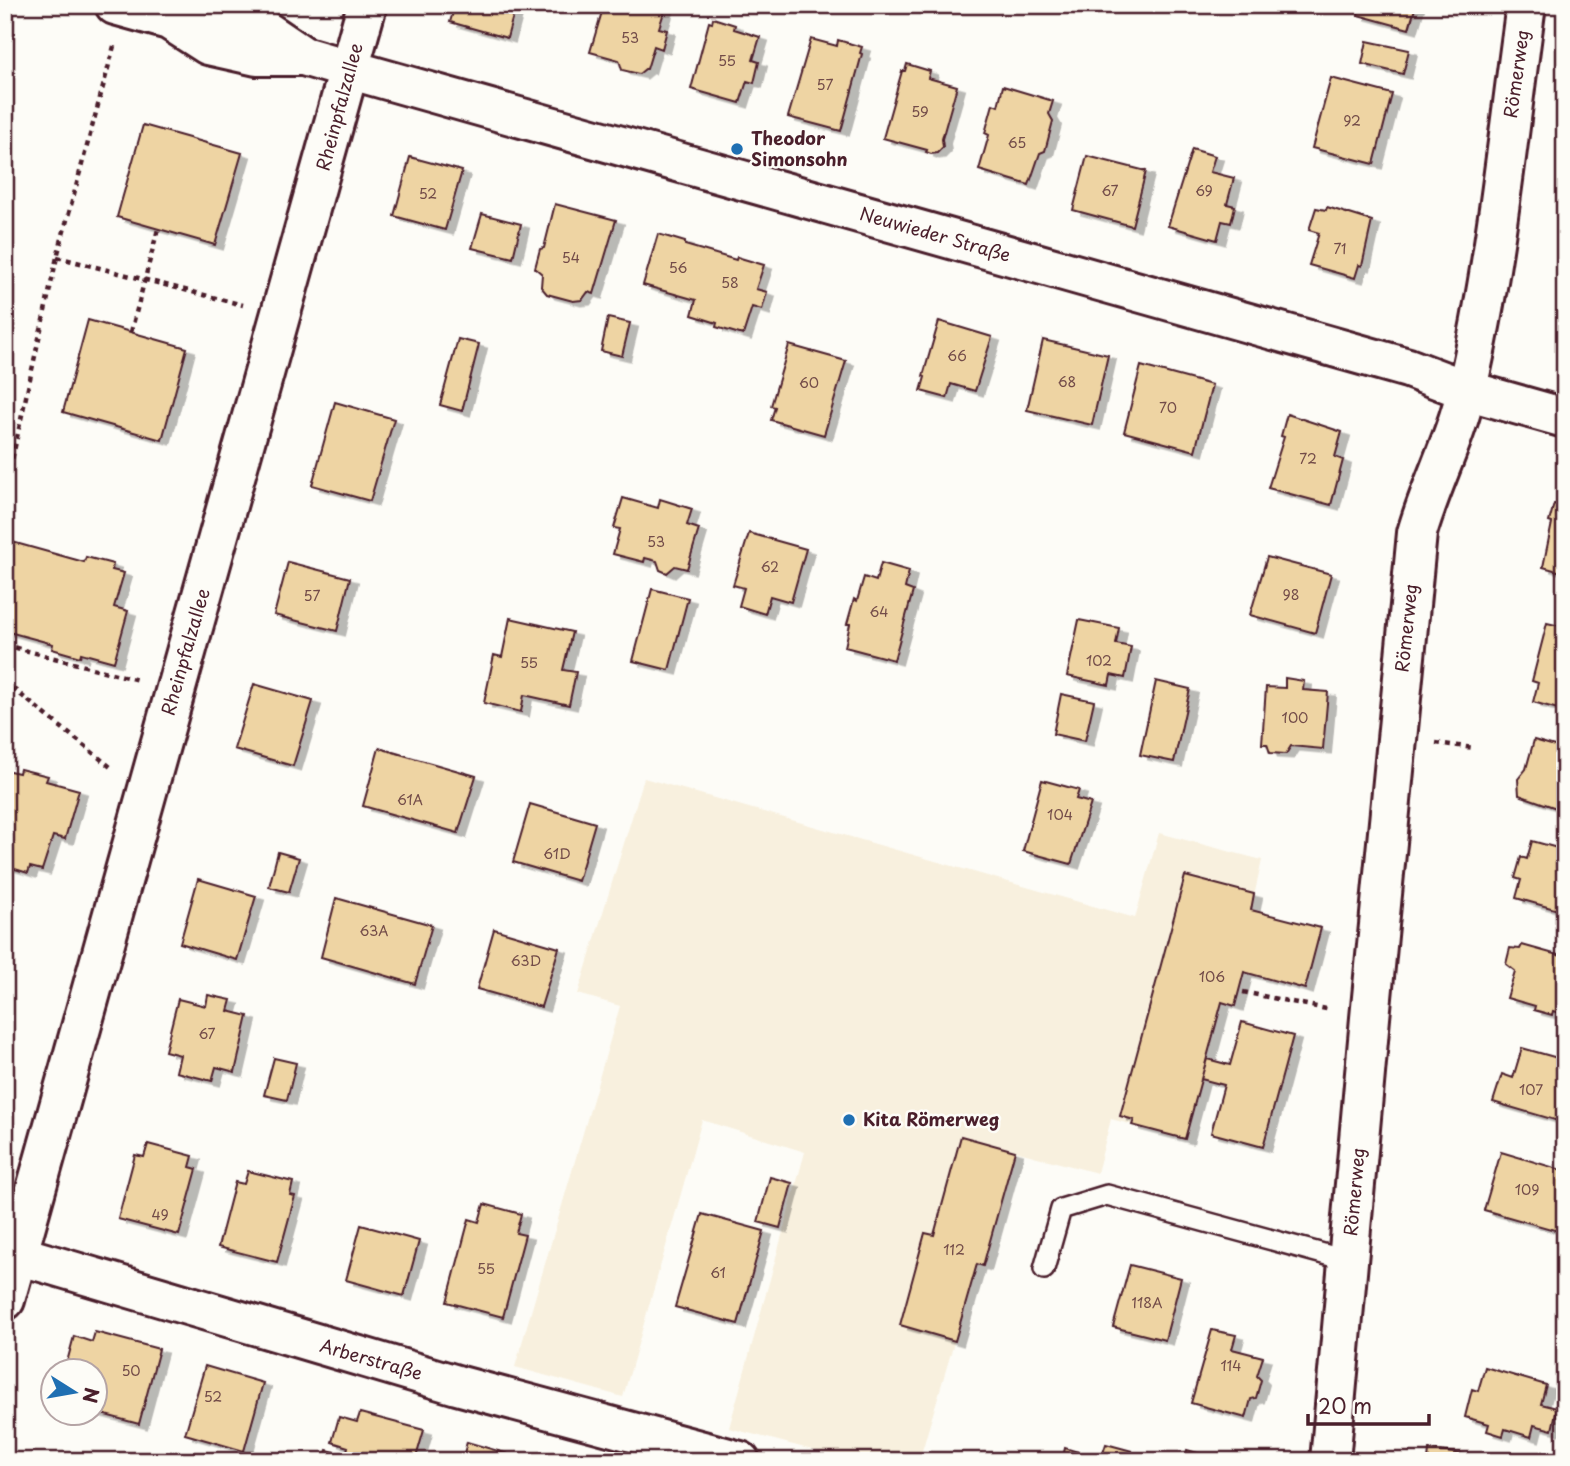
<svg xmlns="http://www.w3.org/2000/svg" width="1570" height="1466" viewBox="0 0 1570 1466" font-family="'Playpen Sans',sans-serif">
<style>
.built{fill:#f8f0de}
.building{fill:#eed4a3;stroke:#4a1f2b;stroke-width:2;filter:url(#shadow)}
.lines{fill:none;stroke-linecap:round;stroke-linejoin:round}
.service-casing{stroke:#4a1f2b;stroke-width:24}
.minor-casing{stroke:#4a1f2b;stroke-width:44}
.path{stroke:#4a1f2b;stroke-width:4.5;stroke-dasharray:5 5;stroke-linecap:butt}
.service{stroke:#fdfcf7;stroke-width:19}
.minor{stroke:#fdfcf7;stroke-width:38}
.poi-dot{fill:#1f6fb2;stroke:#fdfcf7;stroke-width:2.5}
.labels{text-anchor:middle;stroke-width:5;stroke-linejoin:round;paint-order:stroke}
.number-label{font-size:14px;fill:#734c49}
.street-label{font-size:18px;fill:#4a1f2b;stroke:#fdfcf7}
.poi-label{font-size:18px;font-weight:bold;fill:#4a1f2b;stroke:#fdfcf7;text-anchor:start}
</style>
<defs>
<filter id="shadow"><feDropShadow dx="8" dy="4.5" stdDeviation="0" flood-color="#0004"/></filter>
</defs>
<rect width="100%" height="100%" fill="#fdfcf7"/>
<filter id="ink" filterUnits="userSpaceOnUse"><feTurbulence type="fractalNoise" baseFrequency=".0143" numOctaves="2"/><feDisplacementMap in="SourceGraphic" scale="14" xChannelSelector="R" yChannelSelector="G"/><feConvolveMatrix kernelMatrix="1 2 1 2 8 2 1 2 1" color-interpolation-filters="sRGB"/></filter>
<g filter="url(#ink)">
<path class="built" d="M644,778L1135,918L1159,833L1262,860L1251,910L1321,928L1305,989L1244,972L1235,1006L1222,1003L1185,1139L1111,1119L1097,1173L1015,1151L983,1266L977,1265L919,1461H854L729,1428L805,1152L702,1120L623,1397L515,1367L620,1006L578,994Z"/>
<path class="building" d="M452,5H516L507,38L450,22L455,6Z
M604,5L666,6L659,28L667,30L662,49L654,46L647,69H645L639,74L622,70L619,60L590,52Z
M1360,5H1416L1409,29L1358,15Z
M713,18L735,25L734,29L760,37L753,60L759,62L754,83L747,81L740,103L691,89L709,22L712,23Z
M811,39L837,46L838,40L862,47L860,53L862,54L841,131L788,117Z
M1367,41L1409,50L1403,74L1362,64Z
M907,64L930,71L928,78L957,86L942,139L943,147L937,153L931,154L926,152L927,150L883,138L902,71H905Z
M1331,78L1392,94L1374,164L1312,148Z
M1003,86L1053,101L1049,114L1053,121L1045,151L1040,153L1029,185L979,170L989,135L985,133L993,104L998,106Z
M143,125L242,153L215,245L117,217Z
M1192,149L1215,156L1210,172L1234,178L1227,204L1235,206L1231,223L1222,221L1217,240L1168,226Z
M1087,156L1146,171L1132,226L1073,210Z
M410,157L462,171L445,230L394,216Z
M555,204L616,220L594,294L588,292L582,300L573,301L547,294L541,287L542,274L535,268L540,249L544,248Z
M1327,207L1372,221L1362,266L1359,265L1355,278L1309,265L1319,233L1309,230L1316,208L1326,210Z
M482,214L521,224L513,258L472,248Z
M658,234L685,242V245L736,260L737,257L764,265L756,289L767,292L762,310L752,307L743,335L716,327L717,323L692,315L696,300L643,285Z
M608,318L630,323L622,356L601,351Z
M88,320L187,348L162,440L63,412Z
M939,321L992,337L975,391L951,384L947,398L921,391L925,377L923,376Z
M458,339L479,344L462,411L440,405Z
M1043,340L1108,355L1092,425L1027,410Z
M789,345L846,361L824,435L771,420L775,407L771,406Z
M1141,366L1212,385L1195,451L1124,432Z
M335,402L394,419L370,501L312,485Z
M1287,414L1342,432L1335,457L1343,460L1331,505L1268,488L1284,437L1281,436Z
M1560,493L1565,494V573L1543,567L1552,523L1549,522L1554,504H1557Z
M623,498L658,508L660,499L692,509L687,525L699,529L687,569L675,566L667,573L660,570L657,561L645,558L644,562L613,554L620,529L614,528Z
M749,533L806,549L791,602L770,596L765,614L739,606L744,588L733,585Z
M5,540L84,562L86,557L113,564L112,570L124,573L114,607L128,611L114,662L81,653L80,657L52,649L53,644L5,631Z
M1267,557L1331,574L1315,633L1250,615Z
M288,562L350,578L337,631L274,615Z
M881,563L909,571L905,588L913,591L894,660L845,647L850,624H847L854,599L857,601L864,577L876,581Z
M652,589L688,598L669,670L633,661Z
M510,618L572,632L563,670L576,672L569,705L524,695L521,712L484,703L494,655L502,657Z
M1079,620L1119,628L1116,644L1131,647L1125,678L1111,675L1109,685L1067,676Z
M1547,623L1565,627V711L1533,702L1538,683L1532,681Z
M1285,678L1304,681L1303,690L1328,692L1323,749L1291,746L1286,754L1270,753L1267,744H1262L1266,687L1285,688Z
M1156,681L1190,689L1174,762L1140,755Z
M254,684L313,701L293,766L234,749Z
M1061,694L1094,701L1085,741L1053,734Z
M1534,740L1565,749V811L1519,795L1518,779L1526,769Z
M379,748L476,776L458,833L363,806Z
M20,769L48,776L46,781L79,790L65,839L53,836L42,870L30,867L28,873L5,866V770L19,773Z
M1042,780L1079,790L1076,799L1091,803L1071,864L1023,851Z
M530,804L595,823L578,881L513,862Z
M1532,841L1565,850V912L1516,898L1521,880L1515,878L1521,857L1527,859Z
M278,852L299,858L289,892L269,887Z
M1185,876L1254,894L1251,910L1321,928L1305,989L1244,972L1235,1006L1222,1002L1185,1139L1132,1125L1134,1120L1120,1116Z
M198,879L256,896L237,960L180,943Z
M336,898L432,925L415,984L321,957Z
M494,929L559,948L541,1007L477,989Z
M1522,945L1565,957V1015L1553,1011L1552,1015L1534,1010L1535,1006L1507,998L1515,971L1506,964L1510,948L1520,949Z
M208,995L231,1000L228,1011L248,1016L235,1072L216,1067L212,1081L176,1072L180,1055L165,1051L178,999L206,1006Z
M1242,1022L1293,1036L1263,1147L1211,1133L1224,1085L1201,1079L1207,1059L1230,1065Z
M1522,1048L1565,1060V1123L1493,1102L1502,1074L1513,1078Z
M274,1058L296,1063L287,1100L264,1095Z
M961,1136L1015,1151L983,1266L977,1264L955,1341L900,1325L925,1233L934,1235Z
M148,1144L193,1156L190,1167L197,1169L179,1235L118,1219L135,1155L144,1157Z
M1501,1152L1565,1171V1233L1484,1210Z
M248,1171L293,1182L290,1195L295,1196L277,1262L218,1247L235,1182L244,1184Z
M770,1177L792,1183L780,1228L758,1222Z
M484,1204L521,1214L516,1233L525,1235L503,1317L447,1302L469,1219L479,1222Z
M702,1214L764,1231L738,1324L675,1307Z
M361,1225L419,1241L404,1296L346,1280Z
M1130,1265L1181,1278L1165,1340L1113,1327Z
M1212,1330L1236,1335L1232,1349L1263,1357L1257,1376L1261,1380L1256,1398L1251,1399L1246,1418L1191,1403Z
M95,1332L159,1349L139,1424L94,1412V1372H82L83,1366L67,1362L74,1336L92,1342Z
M205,1366L263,1383L244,1451L185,1434Z
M1485,1367L1546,1385L1541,1404L1557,1408L1552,1430L1534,1425L1531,1437L1505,1429L1503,1436L1487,1431L1489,1424L1465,1417L1472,1389L1478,1391Z
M360,1413L424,1430L415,1461H324L327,1450L346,1455L348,1447L332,1442L339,1417L357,1422Z
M467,1442L526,1459V1461H462Z
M1106,1444L1132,1451L1129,1461H1062L1065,1448L1101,1459Z
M1187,1450L1208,1456L1207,1461H1184Z
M1429,1450L1464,1454V1461H1428Z"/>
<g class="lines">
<defs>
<path id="service" d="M1044,1269L1061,1209L1107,1195L1349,1261"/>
<path id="minor" d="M115,5L169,20L208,45L257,56H303
M169,20L213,16L263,29L303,56L327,63L1408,368L1466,390L1565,418
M5,1249L18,1255L52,1265L457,1385L740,1461
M5,1300L367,5
M1330,1461L1370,1018L1417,533C1431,484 1456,438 1467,388C1496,263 1508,133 1526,5"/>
</defs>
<use href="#service" class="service-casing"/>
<use href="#minor" class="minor-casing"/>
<path class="path" d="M57,257L243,305
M131,332L158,229
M8,478L57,257L114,46
M5,645L138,680
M5,682L113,769
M1436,743L1474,748
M1243,992L1331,1010"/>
<use href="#service" class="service"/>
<use href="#minor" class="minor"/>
</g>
</g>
<g class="poi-dot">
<circle cx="737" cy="149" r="7"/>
<circle cx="849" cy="1120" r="7"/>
</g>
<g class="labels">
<g class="number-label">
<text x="630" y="43">53</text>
<text x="727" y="66">55</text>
<text x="825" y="90">57</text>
<text x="920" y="117">59</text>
<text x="1352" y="126">92</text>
<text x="1017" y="148">65</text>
<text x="1110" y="196">67</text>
<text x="1204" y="196">69</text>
<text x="428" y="199">52</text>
<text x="1340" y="254">71</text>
<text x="571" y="263">54</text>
<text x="678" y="273">56</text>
<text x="730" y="288">58</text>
<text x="957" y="361">66</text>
<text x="1067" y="387">68</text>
<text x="809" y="388">60</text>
<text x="1168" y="413">70</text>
<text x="1308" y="464">72</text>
<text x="656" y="547">53</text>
<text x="770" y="572">62</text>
<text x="1291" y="600">98</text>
<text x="312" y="601">57</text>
<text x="879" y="617">64</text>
<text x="1099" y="666">102</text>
<text x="529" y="668">55</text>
<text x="1295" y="723">100</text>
<text x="410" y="805">61A</text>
<text x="1060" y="820">104</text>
<text x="557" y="859">61D</text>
<text x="374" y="936">63A</text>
<text x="526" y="966">63D</text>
<text x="1212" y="982">106</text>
<text x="207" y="1039">67</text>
<text x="1531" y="1095">107</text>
<text x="1527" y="1195">109</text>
<text x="160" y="1220">49</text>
<text x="954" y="1255">112</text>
<text x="486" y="1274">55</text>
<text x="718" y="1278">61</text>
<text x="1147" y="1308">118A</text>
<text x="1231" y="1371">114</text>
<text x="131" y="1376">50</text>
<text x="213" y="1402">52</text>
</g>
<g class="street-label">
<text transform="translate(1517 74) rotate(-82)" y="6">Römerweg</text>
<text transform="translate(340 107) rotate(-75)" y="6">Rheinpfalzallee</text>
<text transform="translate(935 235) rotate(16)" y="6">Neuwieder Straße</text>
<text transform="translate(1407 628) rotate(-84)" y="6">Römerweg</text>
<text transform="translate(186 652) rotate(-74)" y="6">Rheinpfalzallee</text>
<text transform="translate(1355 1192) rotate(-85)" y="6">Römerweg</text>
<text transform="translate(371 1360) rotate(16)" y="6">Arberstraße</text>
</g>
<g class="poi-label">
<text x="751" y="145">Theodor<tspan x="751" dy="21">Simonsohn</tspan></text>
<text x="863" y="1126">Kita Römerweg</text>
</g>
</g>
<rect width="1570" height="1466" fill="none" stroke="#fdfcf7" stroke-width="28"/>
<rect x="14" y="14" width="1542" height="1438" fill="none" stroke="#4a1f2b" stroke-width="2.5" filter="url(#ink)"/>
<g transform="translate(74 1392) rotate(101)"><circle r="33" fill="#fdfcf7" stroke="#b5a4a5" stroke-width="2"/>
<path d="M0-5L12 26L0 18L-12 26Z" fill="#1f6fb2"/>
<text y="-10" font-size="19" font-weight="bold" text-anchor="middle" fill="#4a1f2b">N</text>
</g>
<path d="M1308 1414v10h121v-10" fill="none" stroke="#4a1f2b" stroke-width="3.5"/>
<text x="1318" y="1414" font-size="21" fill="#4a1f2b" stroke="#fdfcf7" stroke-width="5" paint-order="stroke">20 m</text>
</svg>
